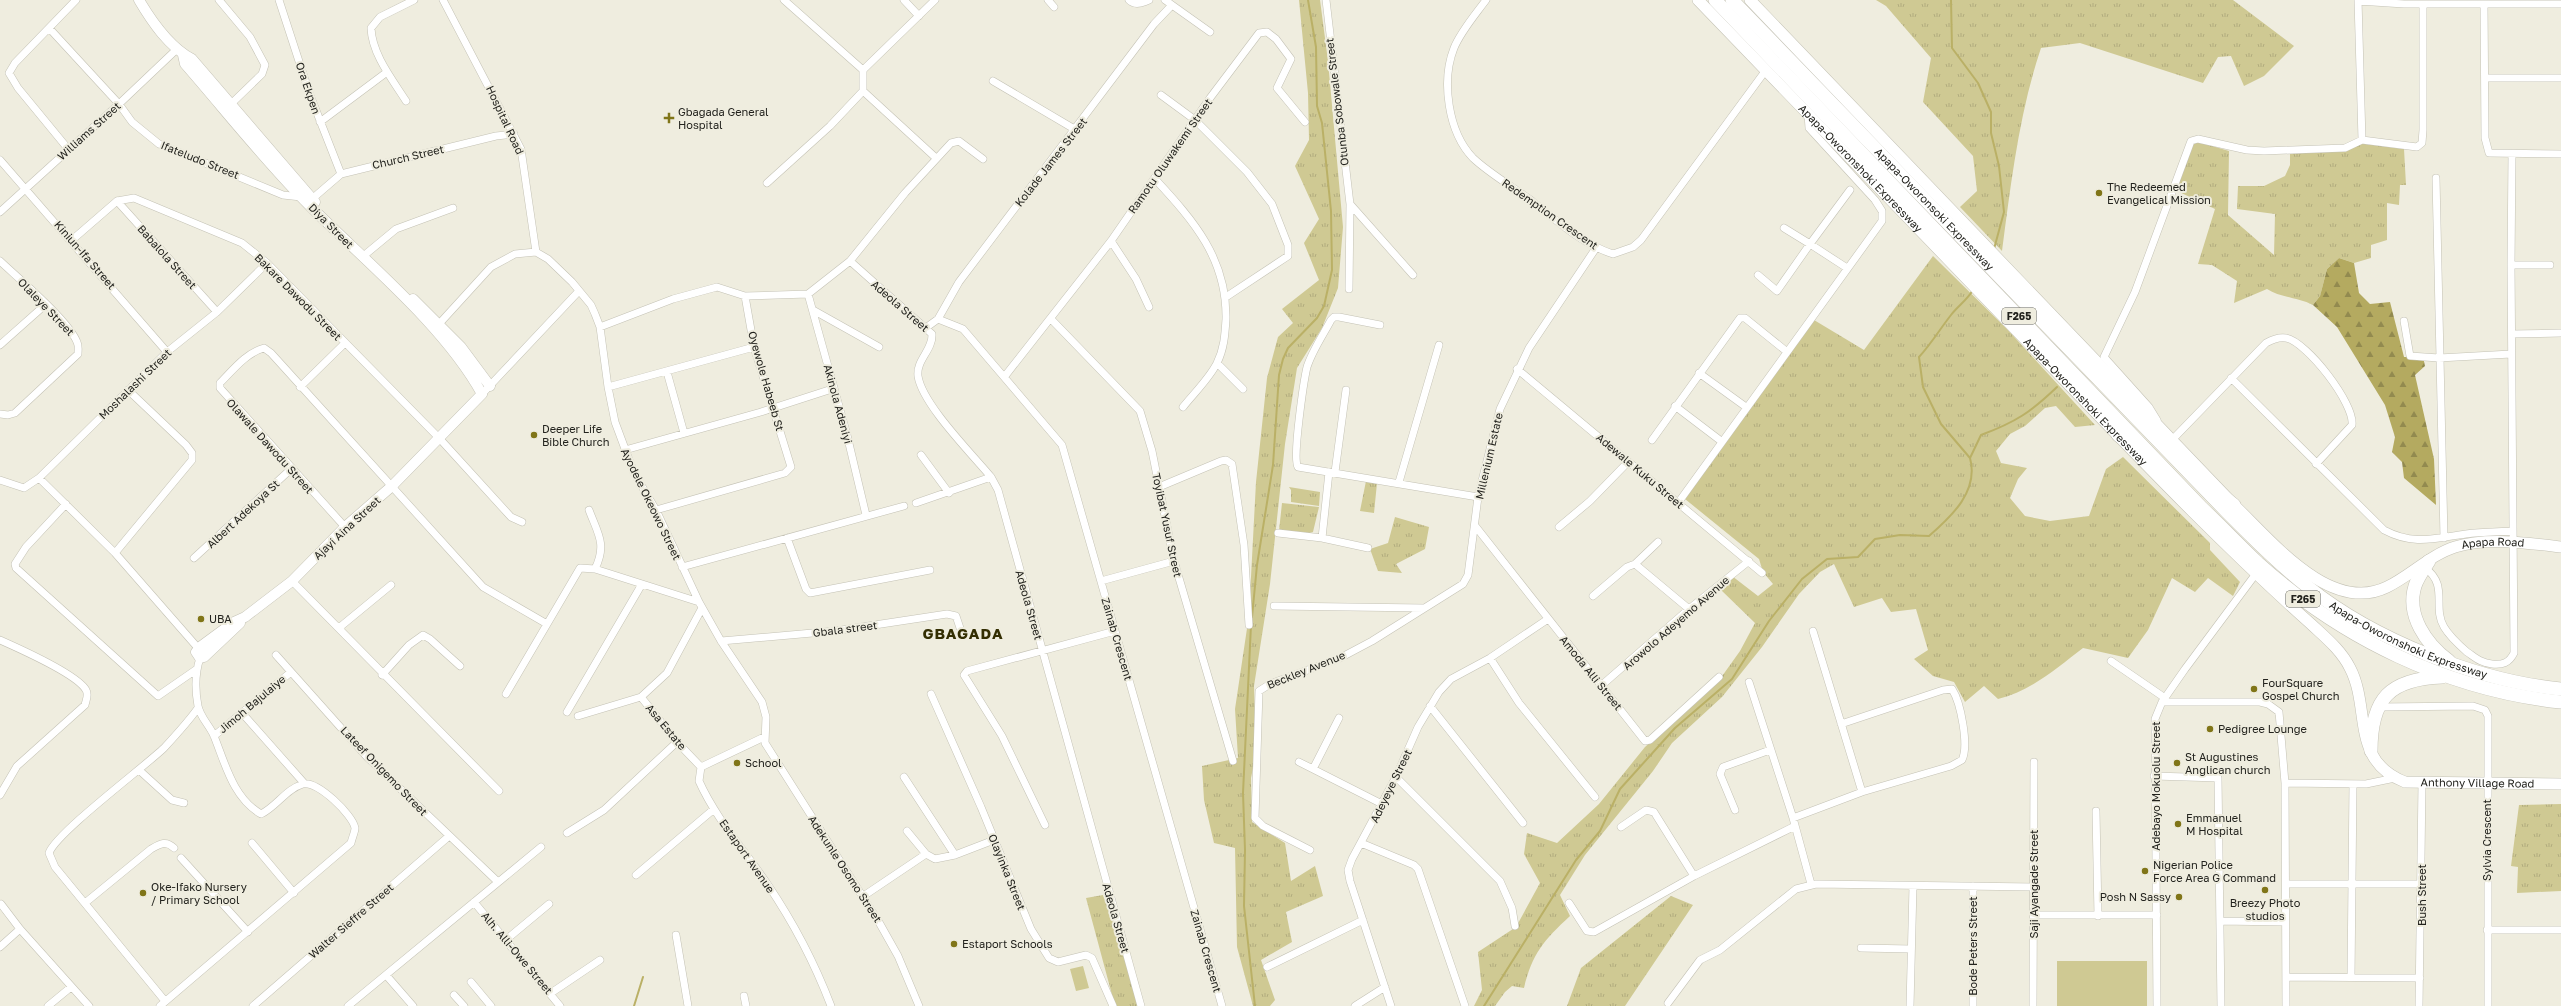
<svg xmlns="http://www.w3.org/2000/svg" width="2561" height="1006" viewBox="0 0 2561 1006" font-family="'Golos Text',sans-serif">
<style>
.grass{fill:url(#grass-tufts)}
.forest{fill:url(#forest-firs)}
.pitch{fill:#cfc993}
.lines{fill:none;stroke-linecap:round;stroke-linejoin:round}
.stream{stroke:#bab066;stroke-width:2}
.street-casing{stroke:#c4c2b5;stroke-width:8}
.secondary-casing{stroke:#c4c2b5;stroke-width:11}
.primary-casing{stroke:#c4c2b5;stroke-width:12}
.highway-casing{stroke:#c4c2b5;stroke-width:14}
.street{stroke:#fff;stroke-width:7}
.secondary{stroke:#fff;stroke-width:10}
.primary{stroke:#fff;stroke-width:11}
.highway{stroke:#fff;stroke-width:13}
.poi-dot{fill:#807518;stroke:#efeddf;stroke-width:1.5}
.labels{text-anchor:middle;stroke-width:4;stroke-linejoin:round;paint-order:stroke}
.shield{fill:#efeddf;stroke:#606058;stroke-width:1}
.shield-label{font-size:10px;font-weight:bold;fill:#23231e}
.street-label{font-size:11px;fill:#23231e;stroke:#efeddf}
.poi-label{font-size:11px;fill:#23231e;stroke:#efeddf;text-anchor:start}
.district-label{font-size:15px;font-weight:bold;letter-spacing:1px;fill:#332e02;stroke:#efeddf}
</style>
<defs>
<pattern id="grass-tufts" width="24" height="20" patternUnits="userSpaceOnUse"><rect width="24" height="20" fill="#cfc993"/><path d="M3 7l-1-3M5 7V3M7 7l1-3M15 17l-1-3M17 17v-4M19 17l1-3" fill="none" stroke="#b1ac7e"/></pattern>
<pattern id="forest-firs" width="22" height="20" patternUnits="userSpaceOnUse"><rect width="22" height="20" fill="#b4aa60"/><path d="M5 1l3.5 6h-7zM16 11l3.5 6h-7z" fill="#928a4f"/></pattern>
</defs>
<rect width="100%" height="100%" fill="#efeddf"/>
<path class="grass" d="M1299,0H1320L1328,61L1343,227L1338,288L1322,328L1297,368L1285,444L1270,584L1254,686L1256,753L1251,778L1252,822L1285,843L1291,881L1315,866L1323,896L1286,912L1292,942L1261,960L1275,1000L1270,1006H1253L1237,947L1235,848L1214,843L1204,800L1202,766L1238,758L1235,709L1249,615L1256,482L1267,378L1278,337L1293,323L1282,309L1319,280L1304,243L1319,219L1295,166L1309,140L1308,93Z
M1876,0H2233L2294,46L2264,76L2244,86L2231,56L2218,57L2203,83L2080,43L2041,48C2019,113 2011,183 2002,251L1960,207L1977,191L1973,156L1923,102L1931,58L1886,6Z
M2192,140L2229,151L2228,215L2274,255L2275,214L2237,209L2238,186H2264L2285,176L2290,165V152L2357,143L2404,149L2406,185H2400L2399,205L2387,203V240L2371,245V258L2354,263L2339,258L2327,269L2320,296L2313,305C2298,297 2281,298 2267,289L2234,303L2237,281L2212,265L2198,264L2215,209L2173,189Z
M1933,256L2006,328L2095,425L2075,427L2056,406L2045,408L2025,426L2010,434L1996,451L2001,463L2027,468L2018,479L2010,498L2025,516L2050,521L2089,516L2106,469L2123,457L2210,543V550L2240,582L2233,596L2208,578L2195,592L2172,578L2148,630L2128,658L2083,648C2057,668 2031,691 1998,699L1984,686L1965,702L1954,682L1933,676L1914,659L1928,650L1916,609L1891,612L1882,598L1854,607L1834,564L1820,572L1799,594L1762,647L1722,697L1672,743L1653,771L1585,855L1560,895L1570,916C1544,940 1532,954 1524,988L1512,986L1505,992L1495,1006H1474L1482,990L1478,952L1516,927L1540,883L1524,854L1527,833L1557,843L1599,804L1645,747L1720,679L1740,651L1755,623L1720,589L1732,576L1758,596L1773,584L1763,572L1759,559L1685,499L1814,320L1864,350Z
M1366,481L1377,483L1374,513L1360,511Z
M1289,487L1320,492L1319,506L1291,502V490Z
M1282,503L1319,507L1313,532L1306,534L1279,531Z
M1395,517L1429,527L1425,549L1396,564L1402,573L1378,571L1370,549L1388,543Z
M2561,804V891L2517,893L2518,867L2511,866L2519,805Z
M1103,895L1123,950L1138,1006H1115L1086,898Z
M1671,896L1693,905L1625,1006H1567L1581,968Z"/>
<path class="forest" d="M2339,258L2354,263L2359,293L2370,304L2390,302L2404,357H2423L2425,366L2415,375L2434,459L2436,505L2404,478L2402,462L2392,452L2395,437L2385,405L2337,327L2313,305L2320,296L2327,269Z"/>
<path class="pitch" d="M2057,961H2147V1006H2057Z
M1083,966L1089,988L1076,991L1070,969Z"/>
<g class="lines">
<path class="stream" d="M1951,0L1952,48L1978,83L1991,112V133L1999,166L2004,212L1994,249
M1970,458L1941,424L1923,387L1919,357C1931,344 1940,329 1951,315C1958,306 1967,300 1973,290
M1252,617L1257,565L1273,465L1279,375L1283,359L1288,348L1317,318L1324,306L1332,270L1331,211L1322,123L1317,106L1316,47L1308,0
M1251,625L1243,793L1245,850L1244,906L1255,1006
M634,1006L643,977
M1484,1006L1576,860L1600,831L1620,789L1675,728L1732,679L1769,621L1802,579L1827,559L1858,557L1875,539L1900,535L1929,536C1952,516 1979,491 1970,458L1981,435C2016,422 2031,412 2057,387"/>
<defs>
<path id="street" d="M219,0L250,37L265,65L262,74L231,104
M279,0L310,95L341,174
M443,0L521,149L536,252
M784,0L863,70
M904,0L919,16
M1048,0L1054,7
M1129,0C1135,6 1142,3 1149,0
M1326,0L1350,204L1413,275
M1486,0C1475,15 1461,31 1454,48C1441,81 1448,132 1473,158C1490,174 1513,187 1532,201C1557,221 1582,244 1613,254L1633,247L1641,240L1766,70
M2358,0L2362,140
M2358,1L2404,4H2561
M2484,4L2485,138L2489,153L2561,154
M1172,5L1210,32
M49,28L119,104L132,122L159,144L283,195L301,197
M863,70L935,0
M2485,78H2561
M993,81L1076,130
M863,91L936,158
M1161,95L1195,120L1247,172L1272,204L1288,245V256L1226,297
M406,101C392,79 372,54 371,28L380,17L414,0
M320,122L387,72
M69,150L18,88L9,73L15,63L76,0
M0,160L167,352
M2436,178L2444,538
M1155,179C1194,221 1227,259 1226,319C1225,335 1224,349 1217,363C1209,379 1194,393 1183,407
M767,183L830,126L863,91V70
M312,199L341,174L496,136L514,134
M117,201L217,312
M0,212L119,104L177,49
M1784,228L1810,244L1850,190
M72,240L117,201L134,198L242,243L267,263L440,439L511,517L522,522
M1111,241L1136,279L1149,307
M536,252L548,259L572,282L591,305L595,314L600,327L608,387L615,422L634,473L656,510L699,602L721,641L762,702L766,717L765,743L880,924L898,956L919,1006
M367,253L396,229L453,208
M0,261C19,279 68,320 77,342C79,346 78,350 78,354L15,413L8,415L0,414
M850,261L932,334C933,350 916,360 918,376C922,404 972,454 991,477L998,490L1141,1006
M2511,265H2550
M1758,275L1777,291L1810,244L1847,268
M1349,289L1350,204
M808,294L847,435L866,515
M813,310L879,347
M938,319L963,329L1062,445L1222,1006
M1051,319L1140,411L1152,451L1174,561L1233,761
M2404,321L2410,356L2439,358L2511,354
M439,324L491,267L515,254L536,252
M1380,325L1339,317H1334L1331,320C1323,335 1312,351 1307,367C1304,380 1292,459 1298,467L1478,497
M600,327L673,299L717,287L745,296L808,294L850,261L905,193L951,143L959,141L983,159
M927,327L938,319L959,282L1154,24L1172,5L1165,0
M2512,334L2561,333
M0,345L45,305
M1217,363L1243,389
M1517,369L1762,573
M667,372L684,433
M1699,373L1746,407
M1005,376L1111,241L1210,98L1259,33L1267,32L1276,39L1291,59L1277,88L1305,122
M2231,378L2384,530C2414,546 2435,538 2466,534C2481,532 2497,532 2513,531
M300,387L345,343
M608,387L754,347
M482,394L578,292
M1675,406L1721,441
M2157,420L2149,407L2104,357L2135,292L2191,141L2198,139L2247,150L2264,151L2345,148L2362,140L2417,147L2422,143L2423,130V4
M1652,440L1740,318H1745L1786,351
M2172,440L2266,343C2273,339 2279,337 2286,338C2307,342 2355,404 2352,425L2316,464
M625,450L761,412L832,389
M921,455L949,493
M1335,472L1346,390
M39,478L115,553L198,648
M0,480L24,488L39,478L167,352L217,312L267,263
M1399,482L1439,345
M1159,487L1221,461L1226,460L1232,464L1244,545L1249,625
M916,503L991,477
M1678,503L1882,221V211L1875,200L1809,128L1808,114
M66,504L26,547L15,564L16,568L158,696L197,669
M589,510C598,534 607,544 595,569
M656,510L785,473L791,467L754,347L745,296
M345,527L220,388V383C233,370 246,353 264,348L271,353L483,587L547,624
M1476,527L1645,741L1650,740L1719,677
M1559,527L1590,501L1628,462
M1278,533L1322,538L1368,548
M787,538L806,589L810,593L930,570
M1322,538L1329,472
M115,553L192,460V453L186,445L128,390
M194,558L291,469
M1635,564L1689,609
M682,567L904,506
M2425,568C2449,585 2432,607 2444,627C2450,637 2459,645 2467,652C2476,658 2481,663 2492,664C2503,665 2509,663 2514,653L2511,265L2512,154
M292,581L499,791
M1101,581L1174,561
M1593,596L1627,567L1635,564L1658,542
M1274,606L1424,608
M340,627L391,585
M1813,631L1862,792
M0,640C18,648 77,674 86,690C89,695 86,700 85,705L17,766L0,795
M721,641L835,631L947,614L956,616L960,628
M276,655L367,757L497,881
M1490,658L1519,703L1595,797
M2111,661L2165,698
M382,675L409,645L423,635L430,639L460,666
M1749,682L1793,818L1811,884
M1602,685L1689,609L1749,561
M506,694L580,568L595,569L699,602
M931,694L981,807L1031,929L1049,958L1058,962L1086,955L1092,958L1113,1006
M2162,702H2260L2268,704L2279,712L2285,783L2286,1006
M1430,706L1523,823
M2379,707L2473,706L2485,710L2488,716V1006
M567,712L642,584
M242,713L304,783
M578,716L641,697
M214,736L291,672
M764,737L701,767L699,781C716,819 745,851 768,885C793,922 815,964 831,1006
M1299,762L1382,804
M701,767L677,742L641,697L667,673L702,608
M1313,769L1339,718
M139,770L172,800L184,803
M2154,776L2218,778L2221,1006
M904,777L955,855
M1396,777L1500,881L1512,908L1515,926
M2285,783L2366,784L2395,778
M1735,810L1720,774L1723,767L1770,750
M2096,811L2098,916
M1793,818L1862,792L1951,766L1962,760C1969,746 1961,703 1952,689L1943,690L1841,724
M1045,825L1002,736L964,675L967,671L1115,631
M1621,827L1646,810L1654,812L1694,876
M907,831L926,854L935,859L955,855L994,840
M567,833L604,810L677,742
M252,843L294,893
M1361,843L1414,865L1418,869L1465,1006
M1310,850L1263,826L1255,818L1259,691L1270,684L1340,658L1372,641L1463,584L1468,575L1478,497L1500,409L1529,348L1596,248
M181,858L248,932
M636,875L714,809
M2286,884H2422
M862,897L926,854
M474,902L560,1006
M85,903L151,849C160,844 166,840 174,848
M1569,903L1587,931L1594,932L1694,876L1795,826
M1,904L20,929L89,1006
M2034,915H2157
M2220,921L2285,922
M2487,930H2561
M676,935L688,1006
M507,939L549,904
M0,947L20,929
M1861,948L1911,949
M1267,967L1363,920
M386,975L413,1006
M2286,977L2420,978
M2351,977L2353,784
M471,982L491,1006
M551,993L600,960
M454,995L464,1006
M744,996L746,1006
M165,1001L55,867L49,853C56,833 143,768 164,748C176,735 188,722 198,708
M1668,1003L1700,960L1720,950L1796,889L1816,884L2034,887
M48,1006L71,987
M160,1006L351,843C352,838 355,832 355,828C353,815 317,780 303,784C286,789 276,807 261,814C233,798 225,763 214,736C210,726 200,717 198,706C195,690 195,673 200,658
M253,1006L448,837
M348,1006L541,847
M1355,1006L1385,987
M1391,1006L1350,881L1348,870L1352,859L1396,777L1418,727L1439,692L1451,679L1490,658L1548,619
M1910,1006L1913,886
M1973,1006V886
M2033,1006L2034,762
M2157,1006L2155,719L2162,702L2185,669L2255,575
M2419,1006L2422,783"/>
<path id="secondary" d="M139,0C152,22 169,47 192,59L315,202
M183,55L185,64C226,111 265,161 309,205C365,261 444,325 482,394L392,486L345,527L292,581L245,617L234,622L200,647
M413,299L461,347L490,386
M207,653L205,648L200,647L196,652L200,658L204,657L240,623"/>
<g id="primary">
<path id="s1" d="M1698,0C1815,121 1932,242 2048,363C2134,452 2219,542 2311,624C2326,638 2341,650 2350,668C2371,708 2350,761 2405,782L2561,784"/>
<path id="s2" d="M1750,0L2234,505C2271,540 2330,615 2387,587C2410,576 2430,555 2455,547C2487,537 2528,543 2561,547"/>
</g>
<g id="highway">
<path d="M1715,0L2202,508C2221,526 2239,545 2258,563C2342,639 2448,690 2561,702"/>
<path id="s3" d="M1732,0L2228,513C2254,539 2280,565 2308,587C2374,640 2478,681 2561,689"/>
<path d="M2118,435L2139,450"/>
<path d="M2216,491L2234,505"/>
<path d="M2429,561C2424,569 2418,577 2415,586C2406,615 2426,644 2449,661"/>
<path d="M2371,751C2371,698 2390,679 2442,677"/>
</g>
</defs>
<use href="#street" class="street-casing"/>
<use href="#secondary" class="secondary-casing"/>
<use href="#primary" class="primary-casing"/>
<use href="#highway" class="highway-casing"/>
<use href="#street" class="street"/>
<use href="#secondary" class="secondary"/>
<use href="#primary" class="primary"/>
<use href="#highway" class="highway"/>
</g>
<g class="poi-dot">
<path d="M667 112h4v4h4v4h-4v4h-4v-4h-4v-4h4z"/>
<circle cx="2099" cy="193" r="4"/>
<circle cx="534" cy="435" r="4"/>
<circle cx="201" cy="619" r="4"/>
<circle cx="2254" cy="689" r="4"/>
<circle cx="2210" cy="729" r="4"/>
<circle cx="737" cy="763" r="4"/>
<circle cx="2177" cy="763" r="4"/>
<circle cx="2178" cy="824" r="4"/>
<circle cx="2145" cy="871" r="4"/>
<circle cx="2265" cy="890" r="4"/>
<circle cx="143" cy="893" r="4"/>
<circle cx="2179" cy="897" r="4"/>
<circle cx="954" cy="944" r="4"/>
</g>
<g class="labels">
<g class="shield">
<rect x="2002" y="308" width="34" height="16" rx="3"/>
<rect x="2286" y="591" width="34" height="16" rx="3"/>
</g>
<g class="shield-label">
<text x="2019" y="320">F265</text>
<text x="2303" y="603">F265</text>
</g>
<g class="street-label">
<text transform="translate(308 88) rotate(71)" y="4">Ora Ekpen</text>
<text transform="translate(1337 102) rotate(-97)" y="4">Otunba Sobowale Street</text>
<text transform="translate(505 120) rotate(65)" y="4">Hospital Road</text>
<text transform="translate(89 131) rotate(-42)" y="4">Williams Street</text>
<text transform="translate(1170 156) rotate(-55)" y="4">Ramotu Oluwakemi Street</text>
<text transform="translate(408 157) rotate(-13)" y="4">Church Street</text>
<text transform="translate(200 160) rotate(22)" y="4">Ifateludo Street</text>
<text transform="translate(1051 162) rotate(-52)" y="4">Kolade James Street</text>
<text dy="4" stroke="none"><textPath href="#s1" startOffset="234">Apapa-Oworonshoki Expressway</textPath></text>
<text dy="4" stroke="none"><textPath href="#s3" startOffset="291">Apapa-Oworonsoki Expressway</textPath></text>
<text transform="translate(1550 214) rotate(35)" y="4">Redemption Crescent</text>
<text transform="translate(331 226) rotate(45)" y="4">Diya Street</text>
<text transform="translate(85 255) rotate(49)" y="4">Kiniun-Ifa Street</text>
<text transform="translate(167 257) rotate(48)" y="4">Babalola Street</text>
<text transform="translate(298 297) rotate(45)" y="4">Bakare Dawodu Street</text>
<text transform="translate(900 306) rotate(41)" y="4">Adeola Street</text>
<text transform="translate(46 307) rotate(46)" y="4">Olaleye Street</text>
<text transform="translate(766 381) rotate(74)" y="4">Oyewole Habeeb St</text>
<text transform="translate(135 384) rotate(-44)" y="4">Moshalashi Street</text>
<text dy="4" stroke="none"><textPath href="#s1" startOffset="558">Apapa-Oworonshoki Expressway</textPath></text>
<text transform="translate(838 404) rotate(75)" y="4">Akinola Adeniyi</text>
<text transform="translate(270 446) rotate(48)" y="4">Olawale Dawodu Street</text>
<text transform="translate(1489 456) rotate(-77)" y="4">Millenium Estate</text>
<text transform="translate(1640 471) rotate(40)" y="4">Adewale Kuku Street</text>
<text transform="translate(651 504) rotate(64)" y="4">Ayodele Okeowo Street</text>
<text transform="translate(243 514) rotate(-43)" y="4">Albert Adekoya St</text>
<text transform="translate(1167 525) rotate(78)" y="4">Toyibat Yusuf Street</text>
<text transform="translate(347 528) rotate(-43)" y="4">Ajayi Aina Street</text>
<text dy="4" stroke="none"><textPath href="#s2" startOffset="1002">Apapa Road</textPath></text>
<text transform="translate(1029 605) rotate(74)" y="4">Adeola Street</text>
<text transform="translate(1676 623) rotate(-41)" y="4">Arowolo Adeyemo Avenue</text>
<text transform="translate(845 629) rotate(-7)" y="4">Gbala street</text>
<text dy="4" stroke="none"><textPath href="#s3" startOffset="937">Apapa-Oworonshoki Expressway</textPath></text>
<text transform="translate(1117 639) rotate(74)" y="4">Zainab Crescent</text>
<text transform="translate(1306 670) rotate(-22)" y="4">Beckley Avenue</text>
<text transform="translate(1591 673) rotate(51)" y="4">Amoda Alli Street</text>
<text transform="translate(252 704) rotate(-40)" y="4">Jimoh Bajulaiye</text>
<text transform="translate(666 727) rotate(50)" y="4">Asa Estate</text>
<text transform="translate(384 771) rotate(46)" y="4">Lateef Onigemo Street</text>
<text dy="4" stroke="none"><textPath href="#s1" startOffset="1140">Anthony Village Road</textPath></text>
<text transform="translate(1391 786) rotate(-64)" y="4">Adeyeye Street</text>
<text transform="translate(2156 786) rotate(-90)" y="4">Adebayo Mokuolu Street</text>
<text transform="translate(2487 840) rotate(-90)" y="4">Sylvia Crescent</text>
<text transform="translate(747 856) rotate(55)" y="4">Estaport Avenue</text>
<text transform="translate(845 869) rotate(57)" y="4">Adekunle Osomo Street</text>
<text transform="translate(1007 872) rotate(68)" y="4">Olayinka Street</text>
<text transform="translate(2034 884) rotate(-90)" y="4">Saji Ayangade Street</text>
<text transform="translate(2422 895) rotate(-90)" y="4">Bush Street</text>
<text transform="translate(1116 918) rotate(74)" y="4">Adeola Street</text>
<text transform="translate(351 921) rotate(-41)" y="4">Walter Sieffre Street</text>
<text transform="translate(1973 946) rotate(-90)" y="4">Bode Peters Street</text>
<text transform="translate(1206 951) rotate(74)" y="4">Zainab Crescent</text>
<text transform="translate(517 953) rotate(50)" y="4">Alh. Alli-Owe Street</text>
</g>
<g class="poi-label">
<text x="678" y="116">Gbagada General<tspan x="678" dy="13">Hospital</tspan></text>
<text x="2107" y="191">The Redeemed<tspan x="2107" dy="13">Evangelical Mission</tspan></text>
<text x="542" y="433">Deeper Life<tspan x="542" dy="13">Bible Church</tspan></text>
<text x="209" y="623">UBA</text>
<text x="2262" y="687">FourSquare<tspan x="2262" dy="13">Gospel Church</tspan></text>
<text x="2218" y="733">Pedigree Lounge</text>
<text x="2185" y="761">St Augustines<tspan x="2185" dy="13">Anglican church</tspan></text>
<text x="745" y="767">School</text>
<text x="2186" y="822">Emmanuel<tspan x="2186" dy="13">M Hospital</tspan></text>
<text x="2153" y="869">Nigerian Police<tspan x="2153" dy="13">Force Area G Command</tspan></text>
<text x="151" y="891">Oke-Ifako Nursery<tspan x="151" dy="13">/ Primary School</tspan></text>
<text x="2171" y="901" text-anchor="end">Posh N Sassy</text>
<text x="2265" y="907" text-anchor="middle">Breezy Photo<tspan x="2265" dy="13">studios</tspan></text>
<text x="962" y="948">Estaport Schools</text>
</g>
<g class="district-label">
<text x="963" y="639">GBAGADA</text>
</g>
</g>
</svg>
